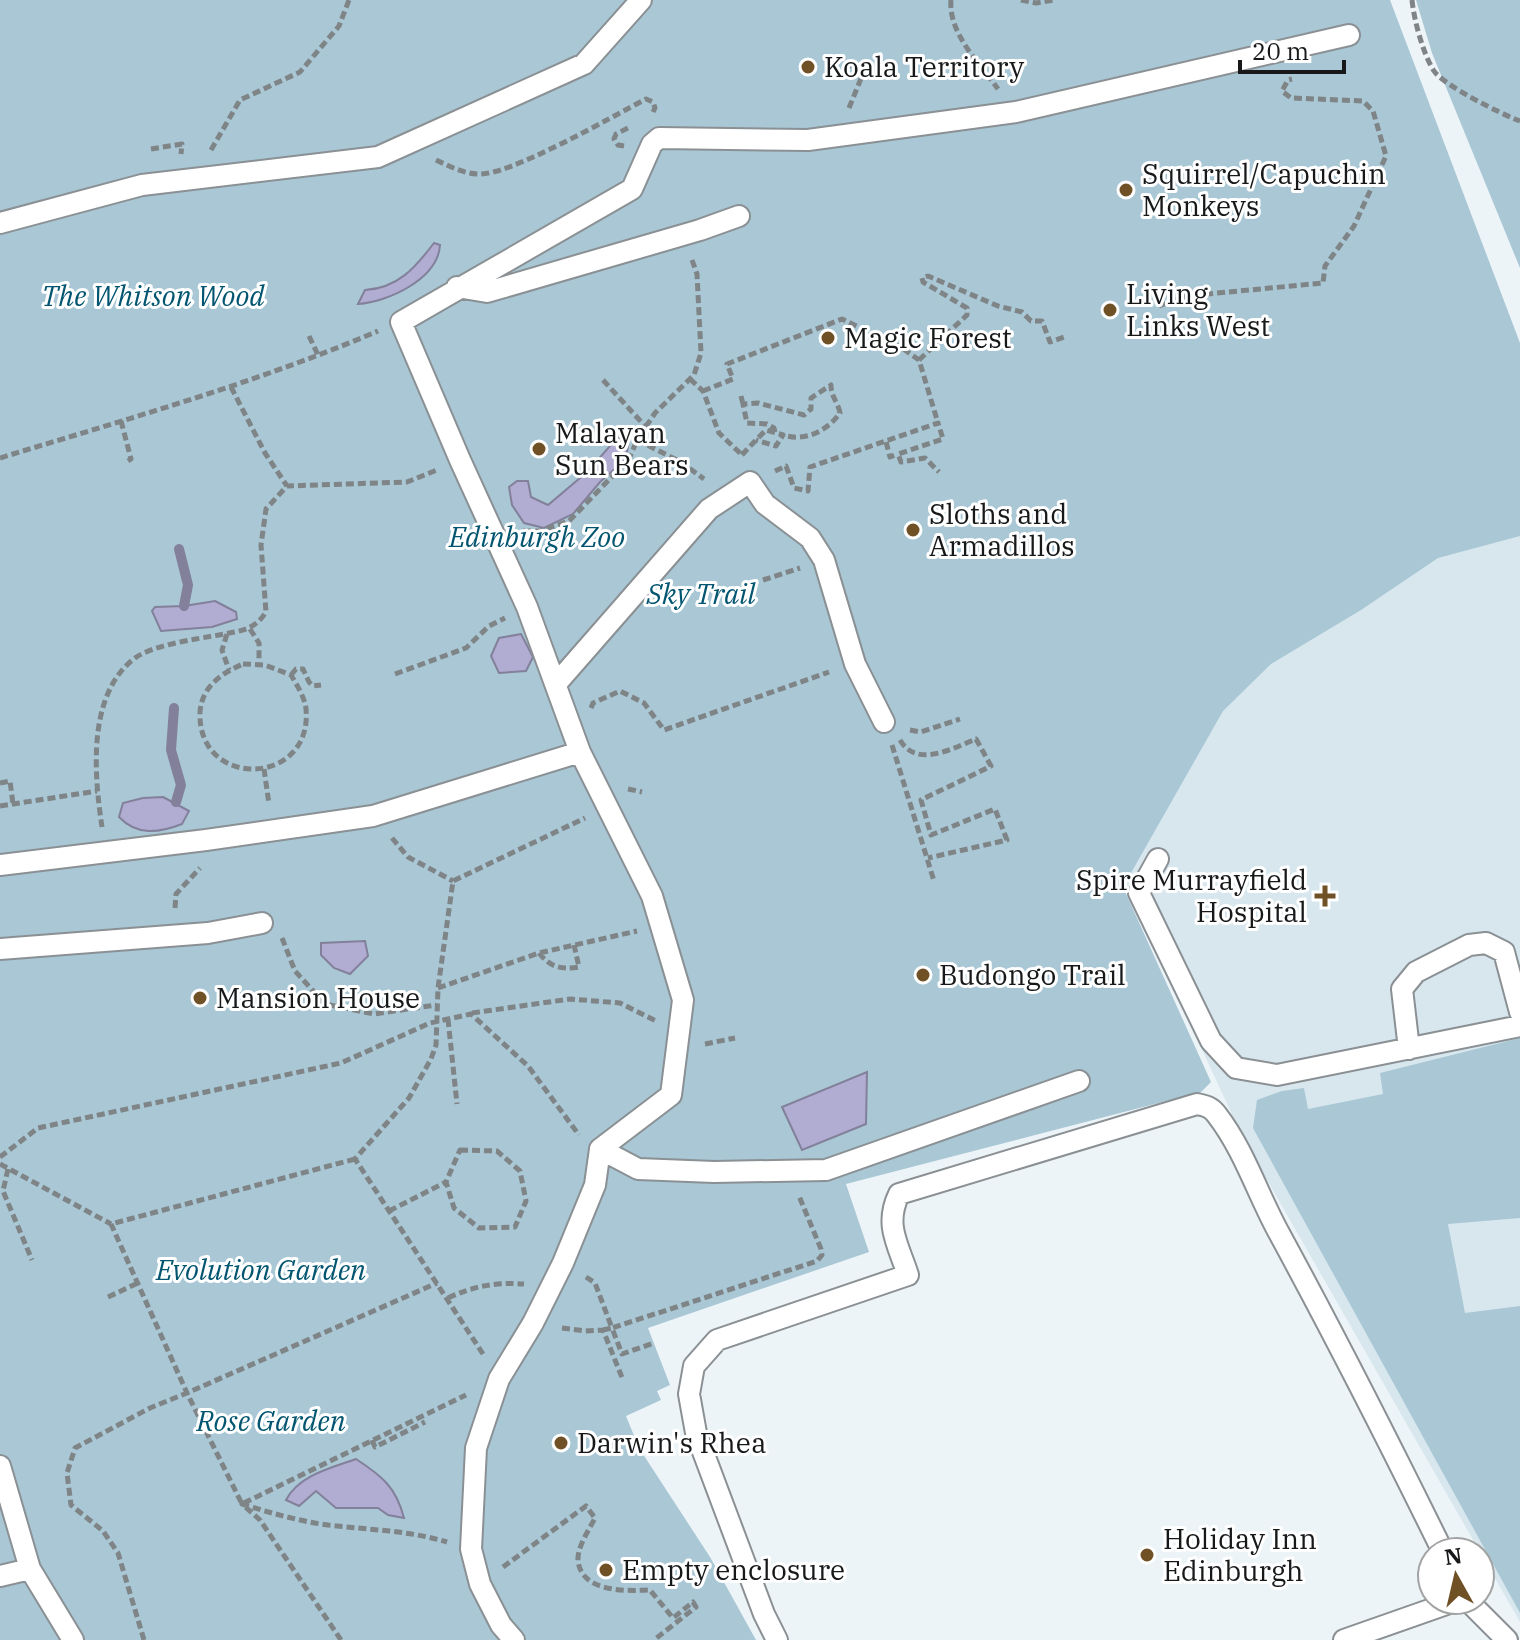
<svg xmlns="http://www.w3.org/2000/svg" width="1520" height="1640" viewBox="0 0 1520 1640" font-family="'IBM Plex Serif',serif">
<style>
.built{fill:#d8e7ee}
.green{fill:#a9c7d5}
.water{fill:#b1acd1;stroke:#82809a;stroke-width:2}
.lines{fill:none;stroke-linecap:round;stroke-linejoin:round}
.stream{stroke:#82809a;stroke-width:10}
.lane-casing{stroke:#8a9093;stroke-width:24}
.path{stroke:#7f8486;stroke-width:5;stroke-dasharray:8 4;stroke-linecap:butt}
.lane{stroke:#fff;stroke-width:20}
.poi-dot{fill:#705126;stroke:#fff;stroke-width:3}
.labels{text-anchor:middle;stroke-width:6;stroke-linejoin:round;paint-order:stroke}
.poi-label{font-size:28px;fill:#161819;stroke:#fff;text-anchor:start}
.park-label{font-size:28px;font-style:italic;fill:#025570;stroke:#fff}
</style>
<rect width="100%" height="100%" fill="#edf4f8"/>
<path class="built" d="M1520,427V1622L1243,1138L1046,714Z"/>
<path class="green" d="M0,0H1390L1520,343V536L1438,558L1361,610L1271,664L1223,711L1123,887L1211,1082L1201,1092L846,1184L869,1252L648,1328L670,1385L657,1391L661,1400L626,1416L639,1448L710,1557L756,1640H0Z
M1416,0H1520V268L1432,53Z
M1520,1038V1218L1448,1224L1465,1313L1520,1306V1613L1253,1128L1257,1100L1282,1091L1304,1088L1308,1109L1383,1094L1380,1073Z"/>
<path class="water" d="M434,243L440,245C438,279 388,302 358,304L365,290C398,288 415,268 434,243Z
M617,438L629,440L626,459L600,482L573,514L544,528L524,523L512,505L509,487L517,481H528L531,497L548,505L587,472Z
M215,601L236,612L237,619L212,627L161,631L152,611L155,607L184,606Z
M521,634L533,657L526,671L499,673L491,656L499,638Z
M163,797L189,811L182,824C159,833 137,836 119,817L123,803L143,798Z
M365,941L368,956L350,974L334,968L321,955V943Z
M867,1072L866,1124L802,1150L782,1107Z
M356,1459C382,1476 396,1487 404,1518L388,1515L378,1508H336L316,1491L299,1506L286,1500C299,1475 331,1468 356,1459Z"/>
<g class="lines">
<path class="stream" d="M179,549L188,585L184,606
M174,708L171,750L181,785L176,802"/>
<defs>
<path id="lane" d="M0,223L142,185L378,157L584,64L641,0
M457,287L487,292L700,230L739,216
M556,684L709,509L750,482L765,504L810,538L824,560L855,664L884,722
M1158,859L1139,893L1211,1041L1236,1068L1277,1075L1520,1026
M0,865L206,840L373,816L580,752
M0,949L208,933L262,923
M1409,1049L1402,989L1416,972L1469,945L1486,943L1504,952L1520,1012
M600,1149L638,1169L714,1172L826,1170L1079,1081
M0,1466L30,1569L73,1640
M0,1576L30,1569
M1467,1600L1507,1640
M514,1640L501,1625L480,1584L471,1549L476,1448L499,1379L533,1323L563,1263L595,1185L600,1149L671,1095L683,1000L652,896L580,752L527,607L460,460L401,322L632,189L652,144L659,138L808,140L1016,112L1349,35
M777,1640L764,1614L696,1433L689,1394L694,1366L717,1340L908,1275C898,1244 884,1225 899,1194L1197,1104C1206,1106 1211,1107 1217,1115C1244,1150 1258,1195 1279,1233C1336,1338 1390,1444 1443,1552
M1344,1640L1458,1600"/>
</defs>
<use href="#lane" class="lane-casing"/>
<path class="path" d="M951,0C948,33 980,64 998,89
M1021,0L1036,3L1054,0
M1412,0C1414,20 1423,54 1434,71C1443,85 1503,115 1520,121
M849,108L862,76L850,64
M624,146L618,145L614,139L616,134L630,127
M151,149L182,144L181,154
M211,150L240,100L300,72L339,26L349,0
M436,160C449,166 462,173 477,174C508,177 613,116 646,99L653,102L655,108L652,114
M692,260L697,274L701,353L694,375L655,413L637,440L681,462L704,479
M1159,306L1186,296L1323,283L1325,266L1354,226L1386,156L1373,111L1363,101L1291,98L1282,91L1288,80L1292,79
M309,336L319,357
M919,360L967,315V308L923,282L922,278L928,276L998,306L1022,312L1031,321H1042L1050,342L1067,336
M690,379L703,391L719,433L742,455
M603,380L645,426
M231,387L265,453L287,486
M703,391L733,379L727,364L842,319L902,348L919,360L938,423
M741,396L743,404
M121,421L131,459L128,461
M775,432L774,428L767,424L747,423L743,404L758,403L804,415L811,409V398L831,385C831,397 838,402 840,413C827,431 805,442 783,435
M886,442L890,457L898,454
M742,455C750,446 758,438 766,430L783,435L776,446L756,440
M0,458C127,419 256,383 378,331
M775,471L786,466L794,488L808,491L810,467L938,423L943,439L898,454L901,462L925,458L939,472
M523,531H540L569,521L629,459L637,440
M763,580L800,568
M250,629L259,643V664
M227,634L222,650L229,670
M243,664L265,665L291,675C297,685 305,698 306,709C313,787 197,790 200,712C202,686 222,673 243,664Z
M395,674L466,648L489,626L505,618
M291,675L296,669H303L309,682L313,686L321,685
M591,708L593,703L620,691L644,703L664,730L829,672
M910,730L921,732L960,719
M900,740C917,769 953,748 976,739L991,766L921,800L931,835L995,809L1007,840L928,858
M892,745L934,881
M264,769L269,804
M0,783L10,781L13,804
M628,789L642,792
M0,806L97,791
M102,827C94,774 87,694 135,658C153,645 196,639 219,635C239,631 254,631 266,612L261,545L266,509L287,486L407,482L437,470
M392,838L408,857L453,881
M175,908L176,894L200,868
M282,938L295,971L325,1004L374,1014L436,1005
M539,953C550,967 561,970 579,967L574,945
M438,988L539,953L637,931
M472,1013L570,999L620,1003L656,1021
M448,1019L457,1104
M705,1044L735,1038
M460,1150L497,1151L520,1171L526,1201L515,1227L479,1228L454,1208L446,1182Z
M0,1157L38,1128L341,1063L430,1023L471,1014L528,1066L579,1135
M355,1159L111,1224L187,1393L437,1283
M0,1164L111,1224
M8,1169L3,1191L32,1260
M389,1211L446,1182
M586,1277L595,1283L612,1328L817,1261L822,1255L821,1249L799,1196
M108,1297L138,1283
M448,1298C474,1286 495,1282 524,1284
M562,1328L585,1331L603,1330L623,1380
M603,1330L612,1328L622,1354L654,1343
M483,1354L355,1159L409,1098L431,1059L436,1045L438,988L453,881L585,818
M372,1440L375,1447L425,1422
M503,1567L586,1506L595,1518C589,1530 577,1547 578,1561C582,1593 627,1591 650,1590L673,1618L693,1602L696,1607L654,1640
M144,1640L118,1553L103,1531L71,1505L67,1473L75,1448L150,1408L187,1393L242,1504L466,1395
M341,1640L260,1520L242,1504C271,1513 298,1521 328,1525C369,1530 407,1530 447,1542"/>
<use href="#lane" class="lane"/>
</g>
<g class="poi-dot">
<circle cx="808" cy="67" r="8"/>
<circle cx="1126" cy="190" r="8"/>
<circle cx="1110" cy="310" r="8"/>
<circle cx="828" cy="338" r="8"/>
<circle cx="539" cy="449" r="8"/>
<circle cx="913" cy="530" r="8"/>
<path d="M1321 884h8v8h8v8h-8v8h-8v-8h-8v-8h8z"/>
<circle cx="923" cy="975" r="8"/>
<circle cx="200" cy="998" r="8"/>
<circle cx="561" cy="1443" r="8"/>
<circle cx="1147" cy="1555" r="8"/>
<circle cx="606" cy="1570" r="8"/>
</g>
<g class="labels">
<g class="poi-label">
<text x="824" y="77">Koala Territory</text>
<text x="1142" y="184">Squirrel/Capuchin<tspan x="1142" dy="32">Monkeys</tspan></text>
<text x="1126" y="304">Living<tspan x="1126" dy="32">Links West</tspan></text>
<text x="844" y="348">Magic Forest</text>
<text x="555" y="443">Malayan<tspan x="555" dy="32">Sun Bears</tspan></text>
<text x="929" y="524">Sloths and<tspan x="929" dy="32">Armadillos</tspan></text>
<text x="1307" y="890" text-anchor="end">Spire Murrayfield<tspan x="1307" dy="32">Hospital</tspan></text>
<text x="939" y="985">Budongo Trail</text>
<text x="216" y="1008">Mansion House</text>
<text x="577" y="1453">Darwin's Rhea</text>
<text x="1163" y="1549">Holiday Inn<tspan x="1163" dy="32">Edinburgh</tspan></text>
<text x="622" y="1580">Empty enclosure</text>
</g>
<g class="park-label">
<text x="153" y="306">The Whitson Wood</text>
<text x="537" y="547">Edinburgh Zoo</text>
<text x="701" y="604">Sky Trail</text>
<text x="261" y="1280">Evolution Garden</text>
<text x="271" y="1431">Rose Garden</text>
</g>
</g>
<g transform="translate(1456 1576) rotate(352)"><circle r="38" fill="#ffffff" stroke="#a2a3a3" stroke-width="2"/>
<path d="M0-6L14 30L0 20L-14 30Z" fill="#705126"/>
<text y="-12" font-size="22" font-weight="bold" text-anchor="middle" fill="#161819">N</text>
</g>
<path d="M1240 60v12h104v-12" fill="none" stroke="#161819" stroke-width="4"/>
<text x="1252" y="60" font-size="24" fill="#161819" stroke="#ffffff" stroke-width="6" paint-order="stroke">20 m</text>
</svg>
